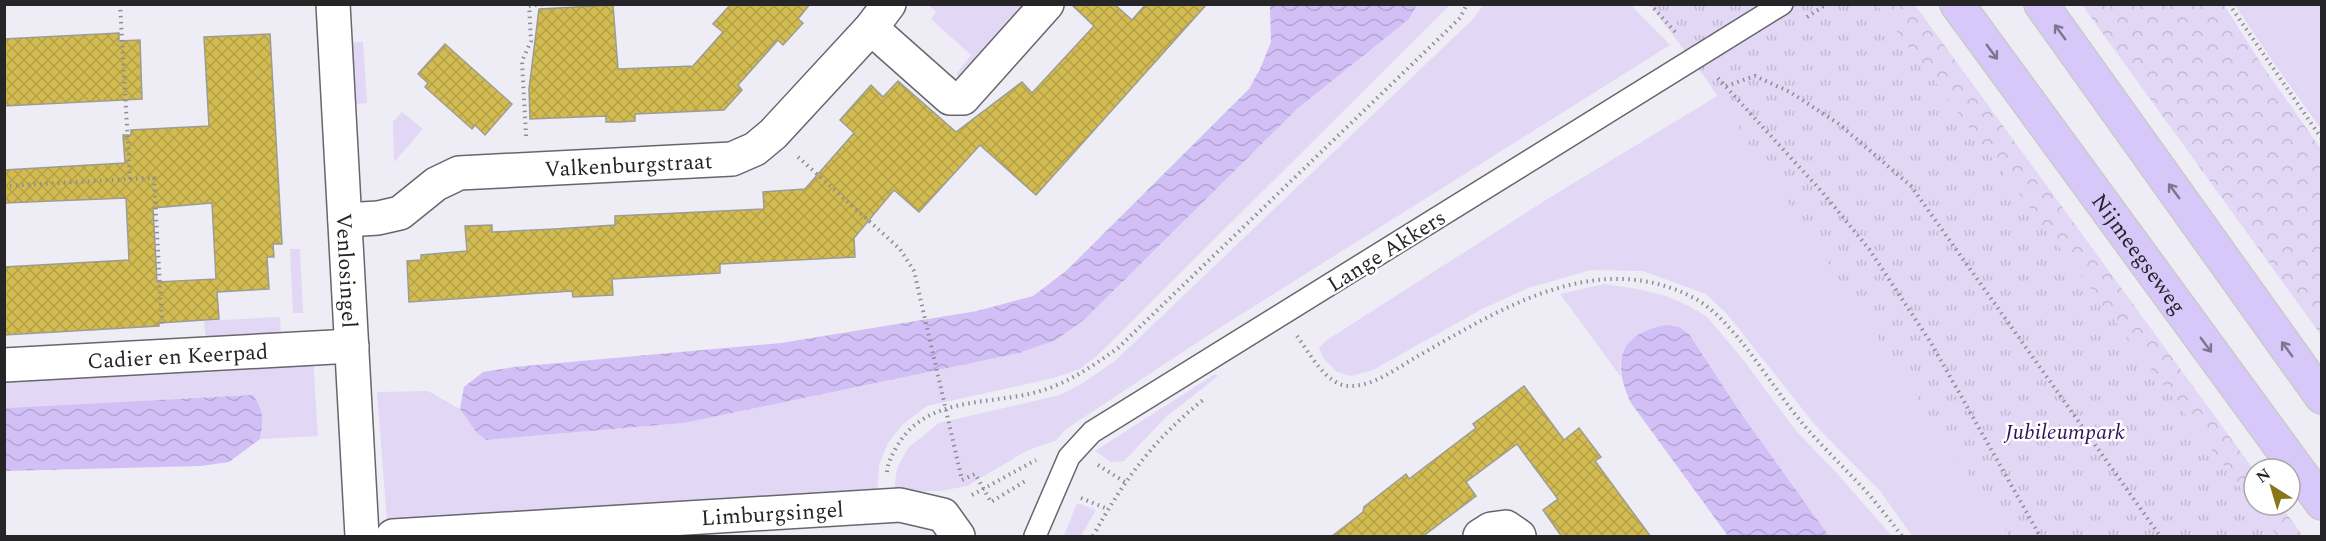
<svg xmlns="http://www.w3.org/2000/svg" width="2326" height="541" viewBox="0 0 2326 541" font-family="Spectral,serif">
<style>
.grass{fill:#e2d8f5}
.forest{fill:url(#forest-crowns)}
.park{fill:url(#park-tufts)}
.water{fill:url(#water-waves)}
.building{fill:url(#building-cross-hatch);stroke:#9d9c94;stroke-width:1.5;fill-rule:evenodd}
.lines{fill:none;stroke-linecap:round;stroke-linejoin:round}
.lane-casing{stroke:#68666d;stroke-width:24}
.street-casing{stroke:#68666d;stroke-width:36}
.highway-casing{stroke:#cbcacb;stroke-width:36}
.path{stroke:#8e8d92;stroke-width:4;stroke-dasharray:1.5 4.5;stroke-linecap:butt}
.lane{stroke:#fff;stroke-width:21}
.street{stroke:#fff;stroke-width:33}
.highway{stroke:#d8c7f9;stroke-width:33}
.oneway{stroke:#7e7690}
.labels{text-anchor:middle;stroke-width:5;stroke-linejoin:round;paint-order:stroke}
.street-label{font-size:22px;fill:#252427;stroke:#fff}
.park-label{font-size:22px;font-style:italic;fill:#36105e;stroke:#fff}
</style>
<defs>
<pattern id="forest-crowns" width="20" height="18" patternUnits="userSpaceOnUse" patternTransform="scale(1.5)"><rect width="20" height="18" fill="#e2d8f5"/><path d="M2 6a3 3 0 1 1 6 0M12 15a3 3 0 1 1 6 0" fill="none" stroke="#c2b9d2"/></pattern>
<pattern id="park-tufts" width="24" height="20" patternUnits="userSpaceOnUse" patternTransform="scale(1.5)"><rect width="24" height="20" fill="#e2d8f5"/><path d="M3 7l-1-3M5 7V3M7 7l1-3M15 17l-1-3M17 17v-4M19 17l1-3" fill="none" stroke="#c2b9d2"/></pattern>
<pattern id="water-waves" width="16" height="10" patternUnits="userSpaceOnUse" patternTransform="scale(1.5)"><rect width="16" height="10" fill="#d2bff6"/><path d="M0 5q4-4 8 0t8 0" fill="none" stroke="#b4a4d3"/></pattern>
<pattern id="building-cross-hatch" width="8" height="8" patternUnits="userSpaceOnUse" patternTransform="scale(1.5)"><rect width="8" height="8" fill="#d2bc51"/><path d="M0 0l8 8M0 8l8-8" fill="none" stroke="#b4a147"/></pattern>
</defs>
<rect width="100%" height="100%" fill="#eeecf4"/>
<path class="grass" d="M929,5L930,4L1030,5L962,80L956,74L971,55L931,19L936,12Z
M1417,5H1450L1099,354L1080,369L1054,378L927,406L902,425L888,443L879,465L877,495L387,521L377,392L428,391L460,409L476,432L486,440L684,423L1019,353L1056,340L1085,319L1297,109L1409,19Z
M1483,5H1631L1670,45L1213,332L1066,429L1055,441L1028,450L967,486L940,491L894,492L897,468L908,448L939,423L1060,395L1083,383L1115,361L1473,19Z
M2235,5H2321V129L2271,59Z
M352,42H363L367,103L356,104Z
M1719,95L2030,536H1912L1881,492L1815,425L1727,314L1706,294L1643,271L1591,270L1528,288L1482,309L1373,370L1351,376L1337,372L1323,358L1319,348L1327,340L1549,198Z
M402,112L423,129L394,162L393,122Z
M290,249H300L303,313H293Z
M1604,284L1638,289L1666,296L1689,306L1706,316L1742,358L1797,432L1833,469L1892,536H1829L1742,415L1689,334L1636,337C1623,349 1618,360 1621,377L1560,294Z
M280,317L281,338L206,342L204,321Z
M313,359L318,436L260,439C265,419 264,412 252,395L5,408L4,374Z
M1215,374L1218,376L1166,417L1124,461L1111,462L1095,451Z
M1077,503L1096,510L1081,536H1064Z"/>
<path class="forest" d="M1859,5H1915L2254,470V505H2280L2303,536H2134Z
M2082,5H2224L2264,68L2321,149V335Z"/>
<path class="park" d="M1650,5H1877L2277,536H2009L1706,79Z"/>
<path class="water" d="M1270,5H1417L1409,19L1297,109L1085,319L1056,340L1019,353L684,423L486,440L476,432L460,409L464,387L483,372L514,367L781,343L977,311L1033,296L1066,271L1249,89L1260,69L1271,42Z
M1667,325L1679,327L1689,334L1742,415L1829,536H1728L1631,403C1612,363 1618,333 1667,325Z
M253,395C264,412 264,419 260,439L229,462L201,466L5,471V408Z"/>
<path class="building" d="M731,4H810L798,19L803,23L783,45L778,40L738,85L742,90L724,110L635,114V121L619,122H606V116L530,119L529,89L539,9L613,5L618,69L693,66L723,32L713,24Z
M1071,4H1114L1132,20L1146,4H1207L1036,195L980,145L919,212L894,190L854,238L855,257L720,264V273L612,279L613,295L573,297L572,291L409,302L407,261L421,260V255L467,251L465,226L492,225V232L555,229L615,225V216L764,209L763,192L805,189L854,133L840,120L871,85L883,97L898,81L956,132L1022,82L1032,93L1094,26Z
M119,33V41L140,40L142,99L4,106V39Z
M270,34L282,244H273L274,257H267L269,289L217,292L219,319L159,323V326L4,335V267L129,260L126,198L4,203V170L125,163L123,135H131V130L209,126L204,37ZM212,203L216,279L157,282L153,208Z
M445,44L512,104L485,135L475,125L472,129L425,87L428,83L418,74Z
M1524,386L1564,440L1579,428L1601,457L1595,461L1651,537H1562L1543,510L1558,499L1517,444L1466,482L1476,496L1422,537H1331L1363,512L1364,507L1406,474L1409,479L1476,428L1473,424Z"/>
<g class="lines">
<defs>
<path id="lane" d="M1035,536L1069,457L1092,432L1782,4"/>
<g id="street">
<path id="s1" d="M333,4L362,536"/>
<path d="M871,28L950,98H963L1047,4"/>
<path id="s2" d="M345,220L378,218L400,213L436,184L459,173L732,159L755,149L773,134L871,28L889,4"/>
<path id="s3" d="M4,365L352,346"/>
<path id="s4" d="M393,536L900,505L943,515L958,536"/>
<path d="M1480,536L1491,529L1506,527L1519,536"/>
</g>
<g id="highway">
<path id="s5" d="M1957,4L2322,503"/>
<path d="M2041,4L2322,397"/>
</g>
</defs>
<use href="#lane" class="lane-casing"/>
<use href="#street" class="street-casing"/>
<use href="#highway" class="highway-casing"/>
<path class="path" d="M1650,4L1678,35
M2229,4L2322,139
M529,6L546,4
M1807,17L1827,4
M1718,78L1823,193L1869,249L1931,343L2040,536
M1726,86L1755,76L1790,92L1839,124L1911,186L2160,536
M526,136L522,61L531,41L529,4
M798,157L900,249L914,271L962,480L975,474L991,502L1027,480
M130,179L154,178L162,324
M4,186L130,179L120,4
M1297,336C1309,352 1325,384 1348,386C1373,387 1397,368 1418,356C1501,309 1597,247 1694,298C1734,319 1772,388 1803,424C1825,450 1849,472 1871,497C1882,510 1892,523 1902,536
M1098,465L1125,482
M887,472C888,462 892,455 897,446C926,397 984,405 1033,393C1066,385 1091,367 1118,348L1460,18L1467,4
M972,495L1036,460
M1081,498L1108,509
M1093,536C1124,480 1153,440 1203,400"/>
<use href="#lane" class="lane"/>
<use href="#street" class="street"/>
<use href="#highway" class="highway"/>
</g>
<defs><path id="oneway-shaft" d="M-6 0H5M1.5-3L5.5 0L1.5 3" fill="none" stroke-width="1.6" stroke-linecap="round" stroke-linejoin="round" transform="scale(1.5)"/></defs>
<g class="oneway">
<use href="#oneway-shaft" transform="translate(2060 32) rotate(-126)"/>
<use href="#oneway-shaft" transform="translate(1992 52) rotate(54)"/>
<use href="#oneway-shaft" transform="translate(2174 191) rotate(-126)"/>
<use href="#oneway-shaft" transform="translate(2206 345) rotate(54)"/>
<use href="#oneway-shaft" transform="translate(2287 349) rotate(-126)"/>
</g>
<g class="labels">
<g class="street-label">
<text dy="8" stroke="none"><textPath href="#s2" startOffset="297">Valkenburgstraat</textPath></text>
<text transform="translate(1386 250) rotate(-32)" y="8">Lange Akkers</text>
<text dy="8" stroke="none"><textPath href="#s5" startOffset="309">Nijmeegseweg</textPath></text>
<text dy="8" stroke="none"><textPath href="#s1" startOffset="267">Venlosingel</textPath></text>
<text dy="8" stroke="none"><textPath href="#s3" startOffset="174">Cadier en Keerpad</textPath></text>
<text dy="8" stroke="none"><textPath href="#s4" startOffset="380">Limburgsingel</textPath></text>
</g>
<g class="park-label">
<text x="2065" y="439">Jubileumpark</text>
</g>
</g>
<rect width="2326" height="541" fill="none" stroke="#252427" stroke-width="12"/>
<g transform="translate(2272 487) rotate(323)"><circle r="28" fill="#ffffff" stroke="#a8a7a9" stroke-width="1.5"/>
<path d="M0-4.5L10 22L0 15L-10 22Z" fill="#88761a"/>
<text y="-9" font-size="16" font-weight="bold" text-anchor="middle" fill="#252427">N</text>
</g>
</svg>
